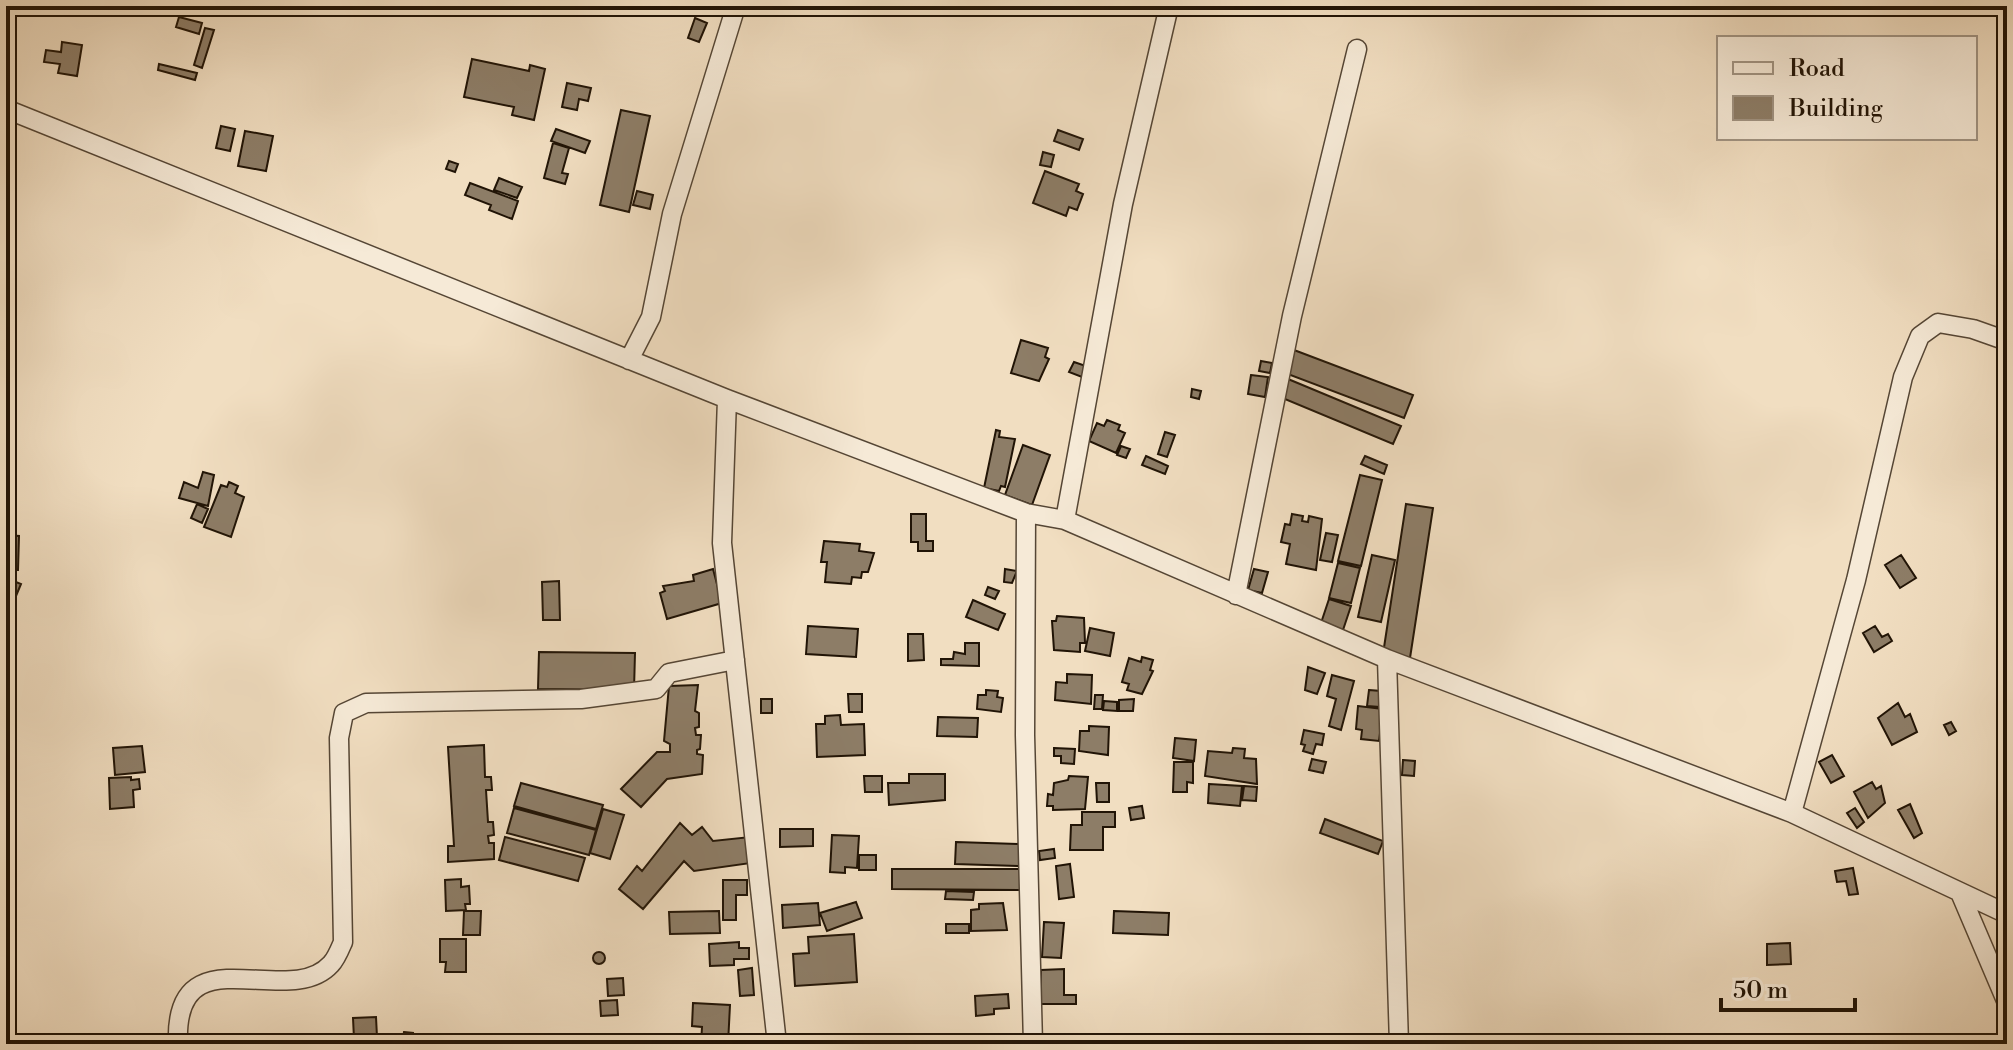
<svg xmlns="http://www.w3.org/2000/svg" width="2013" height="1050" viewBox="0 0 2013 1050" font-family="'Libre Bodoni',serif">
<style>
.building{fill:#8d7d67;stroke:#211406;stroke-width:2}
.lines{fill:none;stroke-linecap:round;stroke-linejoin:round}
.street-casing{stroke:#554635;stroke-width:21}
.street{stroke:#f6ead7;stroke-width:18}
</style>
<rect width="100%" height="100%" fill="#f1dec1"/>
<filter id="stains"><feTurbulence type="fractalNoise" baseFrequency=".0025" numOctaves="4"/><feColorMatrix values="0 0 0 0 .2 0 0 0 0 .09 0 0 0 0 .02 0 0 0 .5 -.17"/></filter>
<radialGradient id="worn" r=".72"><stop offset=".6" stop-color="#630" stop-opacity="0"/><stop offset="1" stop-color="#630" stop-opacity=".3"/></radialGradient>
<path class="building" d="M179,17L202,23L199,34L176,27Z
M695,18L707,23L699,42L688,38Z
M205,28L214,30L202,68L194,65Z
M62,42L82,45L77,76L58,73L60,64L44,62L46,50L61,52Z
M472,59L529,71L530,65L545,69L534,120L512,115L514,107L464,97Z
M159,64L197,73L195,80L158,70Z
M567,83L591,88L588,101L579,99L577,110L562,107Z
M621,110L650,116L629,212L600,205Z
M221,126L235,129L230,151L216,148Z
M556,129L590,141L585,153L551,141Z
M1058,130L1083,139L1079,150L1054,141Z
M245,131L273,136L266,171L238,166Z
M553,143L569,148L562,173L568,174L565,184L544,178Z
M1043,152L1054,155L1051,167L1040,165Z
M449,161L458,164L455,172L446,169Z
M1045,171L1079,184L1076,191L1083,194L1077,210L1069,207L1066,216L1033,203Z
M499,178L522,187L517,198L494,190Z
M470,183L518,201L512,219L489,210L491,205L465,195Z
M637,191L653,195L650,209L633,205Z
M1021,340L1048,348L1045,357L1049,359L1039,381L1011,373Z
M1294,350L1413,395L1404,418L1285,373Z
M1261,361L1272,363L1270,373L1259,371Z
M1074,362L1086,366L1082,377L1069,372Z
M1251,375L1268,377L1265,397L1248,394Z
M1288,379L1401,426L1393,444L1280,397Z
M1192,389L1201,391L1199,399L1191,397Z
M1107,420L1120,425L1118,430L1125,433L1116,453L1089,441L1097,423L1104,426Z
M996,430L1000,431L999,437L1015,439L1005,487L1001,486L999,491L984,488Z
M1165,432L1175,435L1167,457L1158,454Z
M1023,445L1050,455L1032,505L1005,495Z
M1121,446L1130,449L1126,458L1117,455Z
M1146,456L1168,466L1165,474L1142,465Z
M1365,456L1387,465L1384,474L1361,464Z
M203,472L214,475L208,506L179,498L184,482L198,488Z
M1360,475L1382,480L1361,566L1338,561Z
M229,482L238,486L235,493L244,497L231,537L204,527L221,485L227,487Z
M197,504L208,509L202,523L191,518Z
M1406,504L1433,508L1410,658L1383,654Z
M911,514H926V541H933V551H918V542H911Z
M1292,514L1303,516L1302,521L1308,522L1309,516L1322,519L1316,570L1286,564L1290,544L1281,542L1285,524L1290,525Z
M1326,533L1338,535L1332,562L1320,560Z
M6,535L19,536L18,570H6Z
M824,541L860,544L859,551L874,553L868,572H862L861,578L852,577L851,584L825,582L827,562H821Z
M1372,555L1395,560L1381,622L1358,617Z
M1901,555L1916,578L1900,588L1885,565Z
M1338,563L1360,568L1351,603L1329,598Z
M713,569L722,603L667,619L660,593L665,591L663,586L694,581L693,575Z
M1005,569L1017,571L1012,583L1004,582Z
M1254,569L1268,572L1262,593L1248,590Z
M6,578L21,584L16,596L6,593Z
M559,581L560,620H543L542,582Z
M988,587L999,591L995,599L985,595Z
M1329,599L1351,606L1343,630L1321,623Z
M973,600L1005,614L998,630L966,617Z
M1057,616L1084,618L1085,643H1080V652L1054,650L1052,621H1056Z
M808,626L858,629L856,657L806,654Z
M1875,626L1882,637L1888,634L1892,641L1874,652L1863,633Z
M1090,628L1114,633L1110,656L1085,651Z
M908,634H923L924,660L908,661Z
M965,643H979V666L941,665V659H953L954,652L965,654Z
M539,652L635,653L634,690L538,689Z
M1142,657L1153,660L1150,670L1153,671L1142,694L1127,690L1129,684L1122,682L1129,658L1141,662Z
M1308,667L1325,673L1317,694L1305,690Z
M1067,674L1092,675L1091,704L1055,700L1056,682L1067,683Z
M1332,675L1354,681L1341,730L1329,726L1336,699L1327,696Z
M698,685L695,711L699,713V727L695,728L696,735H701L700,749L697,750V754L703,755L702,774L667,779L641,807L621,789L657,752H670V744L664,741L669,686Z
M986,690L998,691L997,697L1003,698L1001,712L977,709L978,695H986Z
M1369,690L1381,691L1380,707L1367,706Z
M848,694H862V712H849Z
M1095,695H1103L1102,709H1094Z
M761,699H772V713H761Z
M1134,699L1133,711H1119V700Z
M1104,701L1117,702V711L1103,710Z
M1898,703L1905,717L1910,714L1917,732L1892,745L1878,718Z
M1358,706L1383,709L1379,741L1361,739L1362,730L1356,729Z
M840,715L841,725L864,724L865,755L817,757L816,724H825V716Z
M938,717L978,718L977,737L937,736Z
M1951,722L1956,731L1949,735L1944,725Z
M1089,726L1109,727L1108,755L1079,751L1080,731H1089Z
M1304,730L1324,734L1322,745L1316,744L1313,754L1303,751L1305,745L1301,744Z
M1175,738L1196,740L1194,761L1173,758Z
M484,745L485,777H491L492,790H486L488,822H493L494,835L488,836L489,843H494V859L448,862V846H454L448,747Z
M142,746L145,772L115,775L113,748Z
M1054,748L1075,749L1074,764L1061,763V756H1054Z
M1233,748L1245,749L1244,758L1256,759L1257,784L1205,776L1208,751L1232,753Z
M1832,755L1844,776L1831,783L1819,762Z
M1312,759L1326,762L1323,773L1309,770Z
M1403,760L1415,761L1414,776L1402,775Z
M1174,762H1193V783L1187,782V792H1173Z
M909,774H945V800L889,805L888,783H909Z
M864,776H882V792H865Z
M1069,776L1088,777L1085,809L1053,810V806H1047L1048,794L1053,795L1054,783L1068,780Z
M131,777V780L139,779L140,789L133,790L134,807L110,809L109,778Z
M1872,782L1876,789L1881,786L1885,803L1868,818L1854,792Z
M521,783L603,805L596,829L514,806Z
M1096,783H1109V802H1097Z
M1209,784L1242,786L1240,806L1208,803Z
M1244,786L1257,787L1256,801L1242,800Z
M1910,804L1922,833L1914,838L1898,810Z
M1142,806L1144,818L1131,820L1129,808Z
M514,808L596,830L589,855L507,833Z
M1855,808L1864,822L1857,828L1847,813Z
M603,809L624,815L610,859L590,853Z
M1082,812H1115V827H1103V850H1070L1071,825H1082Z
M1325,819L1383,841L1378,854L1320,833Z
M680,823L692,835L702,827L713,841L750,837L751,863L694,871L684,861L643,909L619,889L637,866L642,871Z
M780,829H813V846L780,847Z
M832,835L859,836L857,868L845,867V873L830,872Z
M505,837L585,858L578,881L499,860Z
M956,842L1020,844L1019,866L955,864Z
M1054,849L1055,858L1040,860L1039,851Z
M859,855H876V870H859Z
M1070,864L1074,897L1059,899L1056,866Z
M1853,868L1858,894L1849,895L1846,881L1837,882L1835,871Z
M892,869H1020V890L892,889Z
M461,879V887L469,886L470,904H465L466,910L446,911L445,880Z
M723,880H747V895H736V920H723Z
M946,891L974,892L973,900L945,899Z
M856,902L862,918L827,931L820,913Z
M818,903L820,925L783,928L782,905Z
M1003,903L1007,930L971,931V910L979,909V904Z
M464,911H481L480,935H463Z
M719,911L720,933L670,934L669,912Z
M1114,911L1169,913L1168,935L1113,933Z
M1044,922L1064,923L1061,958L1042,957Z
M946,924H969V933H946Z
M854,934L857,982L795,986L793,954L809,953L808,937Z
M440,939H466V972H445L446,962H440Z
M739,942V948H749V959H734V965L710,966L709,944Z
M1790,943L1791,964L1767,965V944Z
M593 958a6 6 0 1 1 12 0a6 6 0 1 1-12 0Z
M752,968L754,995L740,996L738,970Z
M1064,969V995H1076V1004H1040L1041,970Z
M623,978L624,995L608,996L607,979Z
M1008,994L1009,1008L994,1009V1014L976,1016L975,996Z
M617,1000L618,1015L601,1016L600,1001Z
M693,1003L730,1005L728,1044H701L702,1027L692,1026Z
M376,1017L377,1037L354,1039L353,1018Z
M404,1032L413,1033L412,1044H402Z
M584,1039L598,1040V1044H619H576Z"/>
<g class="lines">
<defs>
<path id="street" d="M6,109L727,399L1026,513L1065,520L1387,659L1792,813L2007,914
M629,360L651,317L672,214L736,6
M727,399L722,543L777,1044
M1026,513L1025,735L1033,1044
M1065,520L1123,204L1169,6
M1236,595L1292,316L1357,49
M1387,659L1399,1044
M1792,813L1856,580L1903,377L1920,336L1938,323L1973,329L2007,341
M1961,895L2007,1003
M178,1044C173,929 288,1012 331,964C336,959 340,949 343,942L339,738L344,713L366,703L581,699L656,689L669,673L735,660"/>
</defs>
<use href="#street" class="street-casing"/>
<use href="#street" class="street"/>
</g>
<rect width="2013" height="1050" fill="none" stroke="#f1dec1" stroke-width="32"/>
<rect x="8" y="8" width="1997" height="1034" fill="none" stroke="#211406" stroke-width="4"/>
<rect x="16" y="16" width="1981" height="1018" fill="none" stroke="#211406" stroke-width="2"/>
<rect x="1717" y="36" width="260" height="104" fill="#f6ead7" stroke="#a19483" stroke-width="2"/>
<rect x="1733" y="62" width="40" height="12" fill="#f6ead7" stroke="#a19483" stroke-width="2"/>
<text x="1789" y="76" font-size="24" fill="#211406">Road</text>
<rect x="1733" y="96" width="40" height="24" fill="#8d7d67" stroke="#a19483" stroke-width="2"/>
<text x="1789" y="116" font-size="24" fill="#211406">Building</text>
<path d="M1721 998v12h134v-12" fill="none" stroke="#211406" stroke-width="4"/>
<text x="1733" y="998" font-size="24" fill="#211406" stroke="#f6ead7" stroke-width="6" paint-order="stroke">50 m</text>
<rect width="100%" height="100%" filter="url(#stains)"/>
<rect width="100%" height="100%" fill="url(#worn)"/>
</svg>
